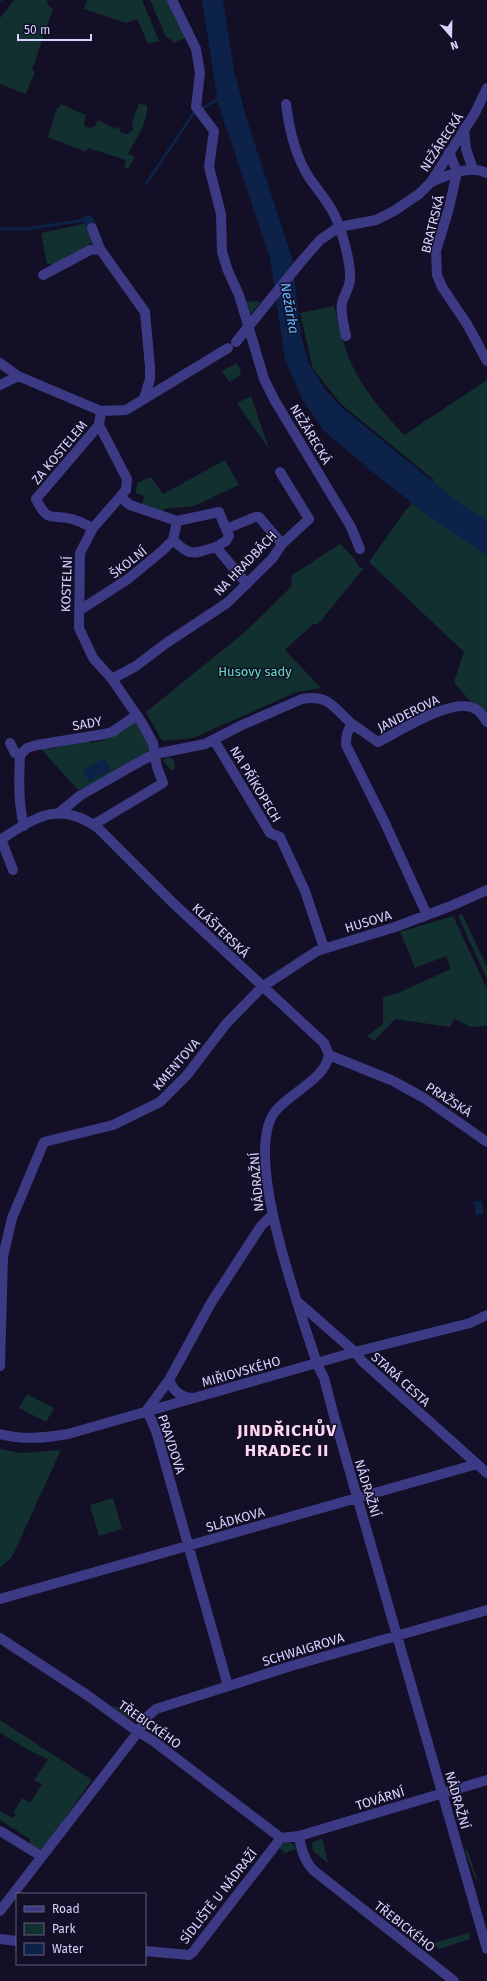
<svg xmlns="http://www.w3.org/2000/svg" width="487" height="1981" viewBox="0 0 487 1981" font-family="'Fira Sans',sans-serif">
<style>
.green{fill:#12302f}
.water{fill:#0c2248}
.lines{fill:none;stroke-linecap:round;stroke-linejoin:round}
.stream{stroke:#0c2248;stroke-width:3}
.canal{stroke:#0c2248;stroke-width:10}
.minor{stroke:#3d3a85;stroke-width:10}
.labels{text-anchor:middle;stroke-width:3;stroke-linejoin:round;paint-order:stroke}
.street-label{font-size:13px;fill:#d9d4ff;stroke:#130f26}
.park-label{font-size:13px;fill:#5fe0c0;stroke:#130f26}
.water-label{font-size:14px;font-style:italic;fill:#62b6ff;stroke:#130f26}
.district-label{font-size:17px;font-weight:bold;letter-spacing:1px;fill:#ffd6f0;stroke:#130f26}
</style>
<rect width="100%" height="100%" fill="#130f26"/>
<path class="green" d="M14,0H47L48,5L53,9L32,70L35,72L26,94L0,84V18Z
M87,0H142L159,41L148,44L137,19L126,23L84,9Z
M150,0H168L187,37L173,43L172,40L166,37Z
M61,104L86,115L84,121L85,126L90,128L95,126L98,120L116,129L118,126L121,133L127,134L133,130L132,122L139,104L147,105C149,121 135,140 128,154L135,157L128,169L124,167L126,160L88,148L86,152L48,137L57,108H59Z
M87,223L95,241L55,264H47L41,233Z
M244,301L261,302L248,317Z
M334,306C339,326 343,344 351,363C363,390 384,413 404,435L487,380V722L454,682L464,652L369,562L405,511L434,480L341,404L313,369L300,313Z
M236,363L241,370L240,375L229,382L222,371Z
M251,396L269,449L237,403Z
M225,460L239,485L194,506L164,509L162,512L142,505L144,496L136,493L137,483L151,477L163,494Z
M340,544L354,558L359,567L364,568L318,624H313L285,650L321,688L297,692L193,738L164,741L161,739L146,712L245,632L291,587L292,575Z
M134,722L137,724L150,746L148,754L83,788L78,790L40,748L45,746L51,749L84,739L91,743L105,740L107,736Z
M168,757L173,759L175,765L174,769L171,771L163,760Z
M462,914L487,967V979L458,916Z
M453,916L487,989V1026L471,1027L454,1019L450,1027L395,1019L374,1041L367,1036L383,1024V997L398,993L451,969L446,956L415,968L400,932Z
M27,1394L54,1408L46,1422L19,1408Z
M0,1449L21,1453L61,1450L12,1557L0,1568Z
M113,1498L122,1529L99,1536L90,1505Z
M113,1705C123,1712 135,1709 144,1716C133,1725 123,1715 114,1709Z
M0,1720L92,1780L43,1849L30,1848V1839L0,1820V1811L13,1818L16,1815L13,1813L22,1798L30,1803L42,1784L34,1780L48,1759L32,1752L0,1733Z
M322,1838L328,1863L313,1851L312,1843Z
M289,1842L293,1844L296,1849L285,1853L279,1848L285,1843Z
M467,1849L477,1879L476,1880L465,1852Z
M469,1933L470,1939L439,1949L433,1943Z"/>
<path class="water" d="M202,0H223L234,70L246,117L292,258L301,335L308,362L324,388L339,405L449,495L487,520V556L435,521L370,470L324,431L303,401L285,360L270,258L218,103Z
M105,758L111,770L89,782L83,770Z
M482,1201L483,1214L476,1215L474,1202Z"/>
<g class="lines">
<path class="stream" d="M0,1L1,0
M146,184L193,114L221,97
M0,229H26L91,219"/>
<path class="canal" d="M88,220L92,228"/>
<path class="minor" d="M172,0L196,49L200,73L196,107L214,131L209,167L221,214L222,252L228,271L239,295L264,379L275,401L351,527L360,549
M286,104C289,128 296,158 310,179C321,194 333,208 339,226C344,239 351,265 350,279C350,287 344,295 342,303C340,312 344,326 346,336
M464,129L466,149L473,169
M449,152L457,172L449,208L436,251L437,275L442,287L467,324L487,361
M431,182C449,175 469,164 487,173
M92,228L100,249L145,312L150,367V379L144,399
M43,275L90,250L100,249
M236,342L300,263L320,240L339,227L376,220L394,211L419,194L431,182L475,113L487,88
M0,363L18,376L101,411L126,410L228,348
M0,385L18,376
M120,497L130,505L177,521L219,512L229,536L226,541L216,547L247,584
M93,528C87,525 79,521 72,519C51,513 49,525 36,499L99,425
M226,529L255,517H259L282,544
M173,540C191,557 192,554 216,547
M80,610L128,579L162,551L173,540L177,521
M112,679L136,666L165,644L227,603L272,559L282,544L309,519L280,472
M352,724C347,731 346,736 346,745L385,823L427,915
M214,740L270,833L280,837L305,891L324,948
M10,743L15,753L20,755
M20,755L27,748L37,745L104,734L112,732L137,715
M20,755C19,779 18,802 24,826
M60,812L81,795L141,761L155,754L205,744L242,725L302,699C330,694 334,709 352,724C361,730 369,736 378,742C399,732 455,694 477,710C481,712 484,718 487,722
M93,825L163,783L157,767L153,743L142,723L112,679L93,658L79,628L80,553L93,528L126,490L127,479L99,425L101,411
M1,839L13,870
M0,840C36,817 59,800 98,828L173,903L324,1043L329,1055
M329,1055C325,1080 287,1094 274,1113C243,1159 301,1312 317,1364L324,1378L335,1420L487,1949
M329,1055L391,1080
M395,1082L424,1098L487,1142
M299,1303L355,1352L362,1361L487,1473
M0,1366L3,1257L12,1218L44,1142L113,1125L160,1102L187,1075L226,1024L262,987L317,951L395,927L451,906L487,890
M169,1380C173,1391 180,1397 192,1398
M147,1410L156,1431L228,1686
M147,1410L169,1380L211,1303L261,1226L272,1215
M0,1434C23,1440 45,1438 68,1434L355,1352L470,1323L487,1315
M0,1599L477,1464
M0,1638L87,1695L138,1732L152,1740L281,1838
M0,1831L41,1856
M299,1836C301,1849 304,1860 313,1870L454,1981
M281,1838L299,1836L487,1780
M0,1911L138,1732L148,1716L156,1709L291,1666L487,1610
M0,1939L17,1941
M145,1951L189,1955L193,1952L281,1838"/>
</g>
<g class="labels">
<g class="street-label">
<text transform="translate(441 142) rotate(-57)" y="5">NEŽÁRECKÁ</text>
<text transform="translate(432 224) rotate(-76)" y="5">BRATRSKÁ</text>
<text transform="translate(311 434) rotate(59)" y="5">NEŽÁRECKÁ</text>
<text transform="translate(59 452) rotate(-50)" y="5">ZA KOSTELEM</text>
<text transform="translate(128 562) rotate(-38)" y="5">ŠKOLNÍ</text>
<text transform="translate(245 563) rotate(-46)" y="5">NA HRADBÁCH</text>
<text transform="translate(66 584) rotate(-88)" y="5">KOSTELNÍ</text>
<text transform="translate(408 713) rotate(-26)" y="5">JANDEROVA</text>
<text transform="translate(87 723) rotate(-10)" y="5">SADY</text>
<text transform="translate(256 784) rotate(59)" y="5">NA PŘÍKOPECH</text>
<text transform="translate(368 921) rotate(-17)" y="5">HUSOVA</text>
<text transform="translate(221 930) rotate(43)" y="5">KLÁŠTERSKÁ</text>
<text transform="translate(176 1064) rotate(-49)" y="5">KMENTOVA</text>
<text transform="translate(449 1099) rotate(33)" y="5">PRAŽSKÁ</text>
<text transform="translate(256 1182) rotate(-95)" y="5">NÁDRAŽNÍ</text>
<text transform="translate(241 1371) rotate(-16)" y="5">MIŘIOVSKÉHO</text>
<text transform="translate(401 1379) rotate(42)" y="5">STARÁ CESTA</text>
<text transform="translate(172 1444) rotate(72)" y="5">PRAVDOVA</text>
<text transform="translate(368 1488) rotate(73)" y="5">NÁDRAŽNÍ</text>
<text transform="translate(235 1519) rotate(-16)" y="5">SLÁDKOVA</text>
<text transform="translate(303 1649) rotate(-17)" y="5">SCHWAIGROVA</text>
<text transform="translate(150 1724) rotate(35)" y="5">TŘEBICKÉHO</text>
<text transform="translate(380 1798) rotate(-17)" y="5">TOVÁRNÍ</text>
<text transform="translate(458 1800) rotate(74)" y="5">NÁDRAŽNÍ</text>
<text transform="translate(218 1896) rotate(-52)" y="5">SÍDLIŠTĚ U NÁDRAŽÍ</text>
<text transform="translate(405 1926) rotate(38)" y="5">TŘEBICKÉHO</text>
</g>
<g class="park-label">
<text x="255" y="676">Husovy sady</text>
</g>
<g class="water-label">
<text transform="translate(290 308) rotate(80)" y="5">Nežárka</text>
</g>
<g class="district-label">
<text x="287" y="1436">JINDŘICHŮV<tspan x="287" dy="20">HRADEC II</tspan></text>
</g>
</g>
<rect x="16" y="1893" width="130" height="72" fill="#130f26" stroke="#625e7d"/>
<rect x="24" y="1906" width="20" height="6" fill="#3d3a85" stroke="#625e7d"/>
<text x="52" y="1913" font-size="12" fill="#d9d4ff">Road</text>
<rect x="24" y="1923" width="20" height="12" fill="#12302f" stroke="#625e7d"/>
<text x="52" y="1933" font-size="12" fill="#d9d4ff">Park</text>
<rect x="24" y="1943" width="20" height="12" fill="#0c2248" stroke="#625e7d"/>
<text x="52" y="1953" font-size="12" fill="#d9d4ff">Water</text>
<g transform="translate(451 36) rotate(160)" stroke="#130f26" stroke-width="3" paint-order="stroke">
<path d="M0-3L7 15L0 10L-7 15Z" fill="#d9d4ff"/>
<text y="-6" font-size="11" font-weight="bold" text-anchor="middle" fill="#d9d4ff">N</text>
</g>
<path d="M18 34v6h73v-6" fill="none" stroke="#d9d4ff" stroke-width="2"/>
<text x="24" y="34" font-size="12" fill="#d9d4ff" stroke="#130f26" stroke-width="3" paint-order="stroke">50 m</text>
</svg>
